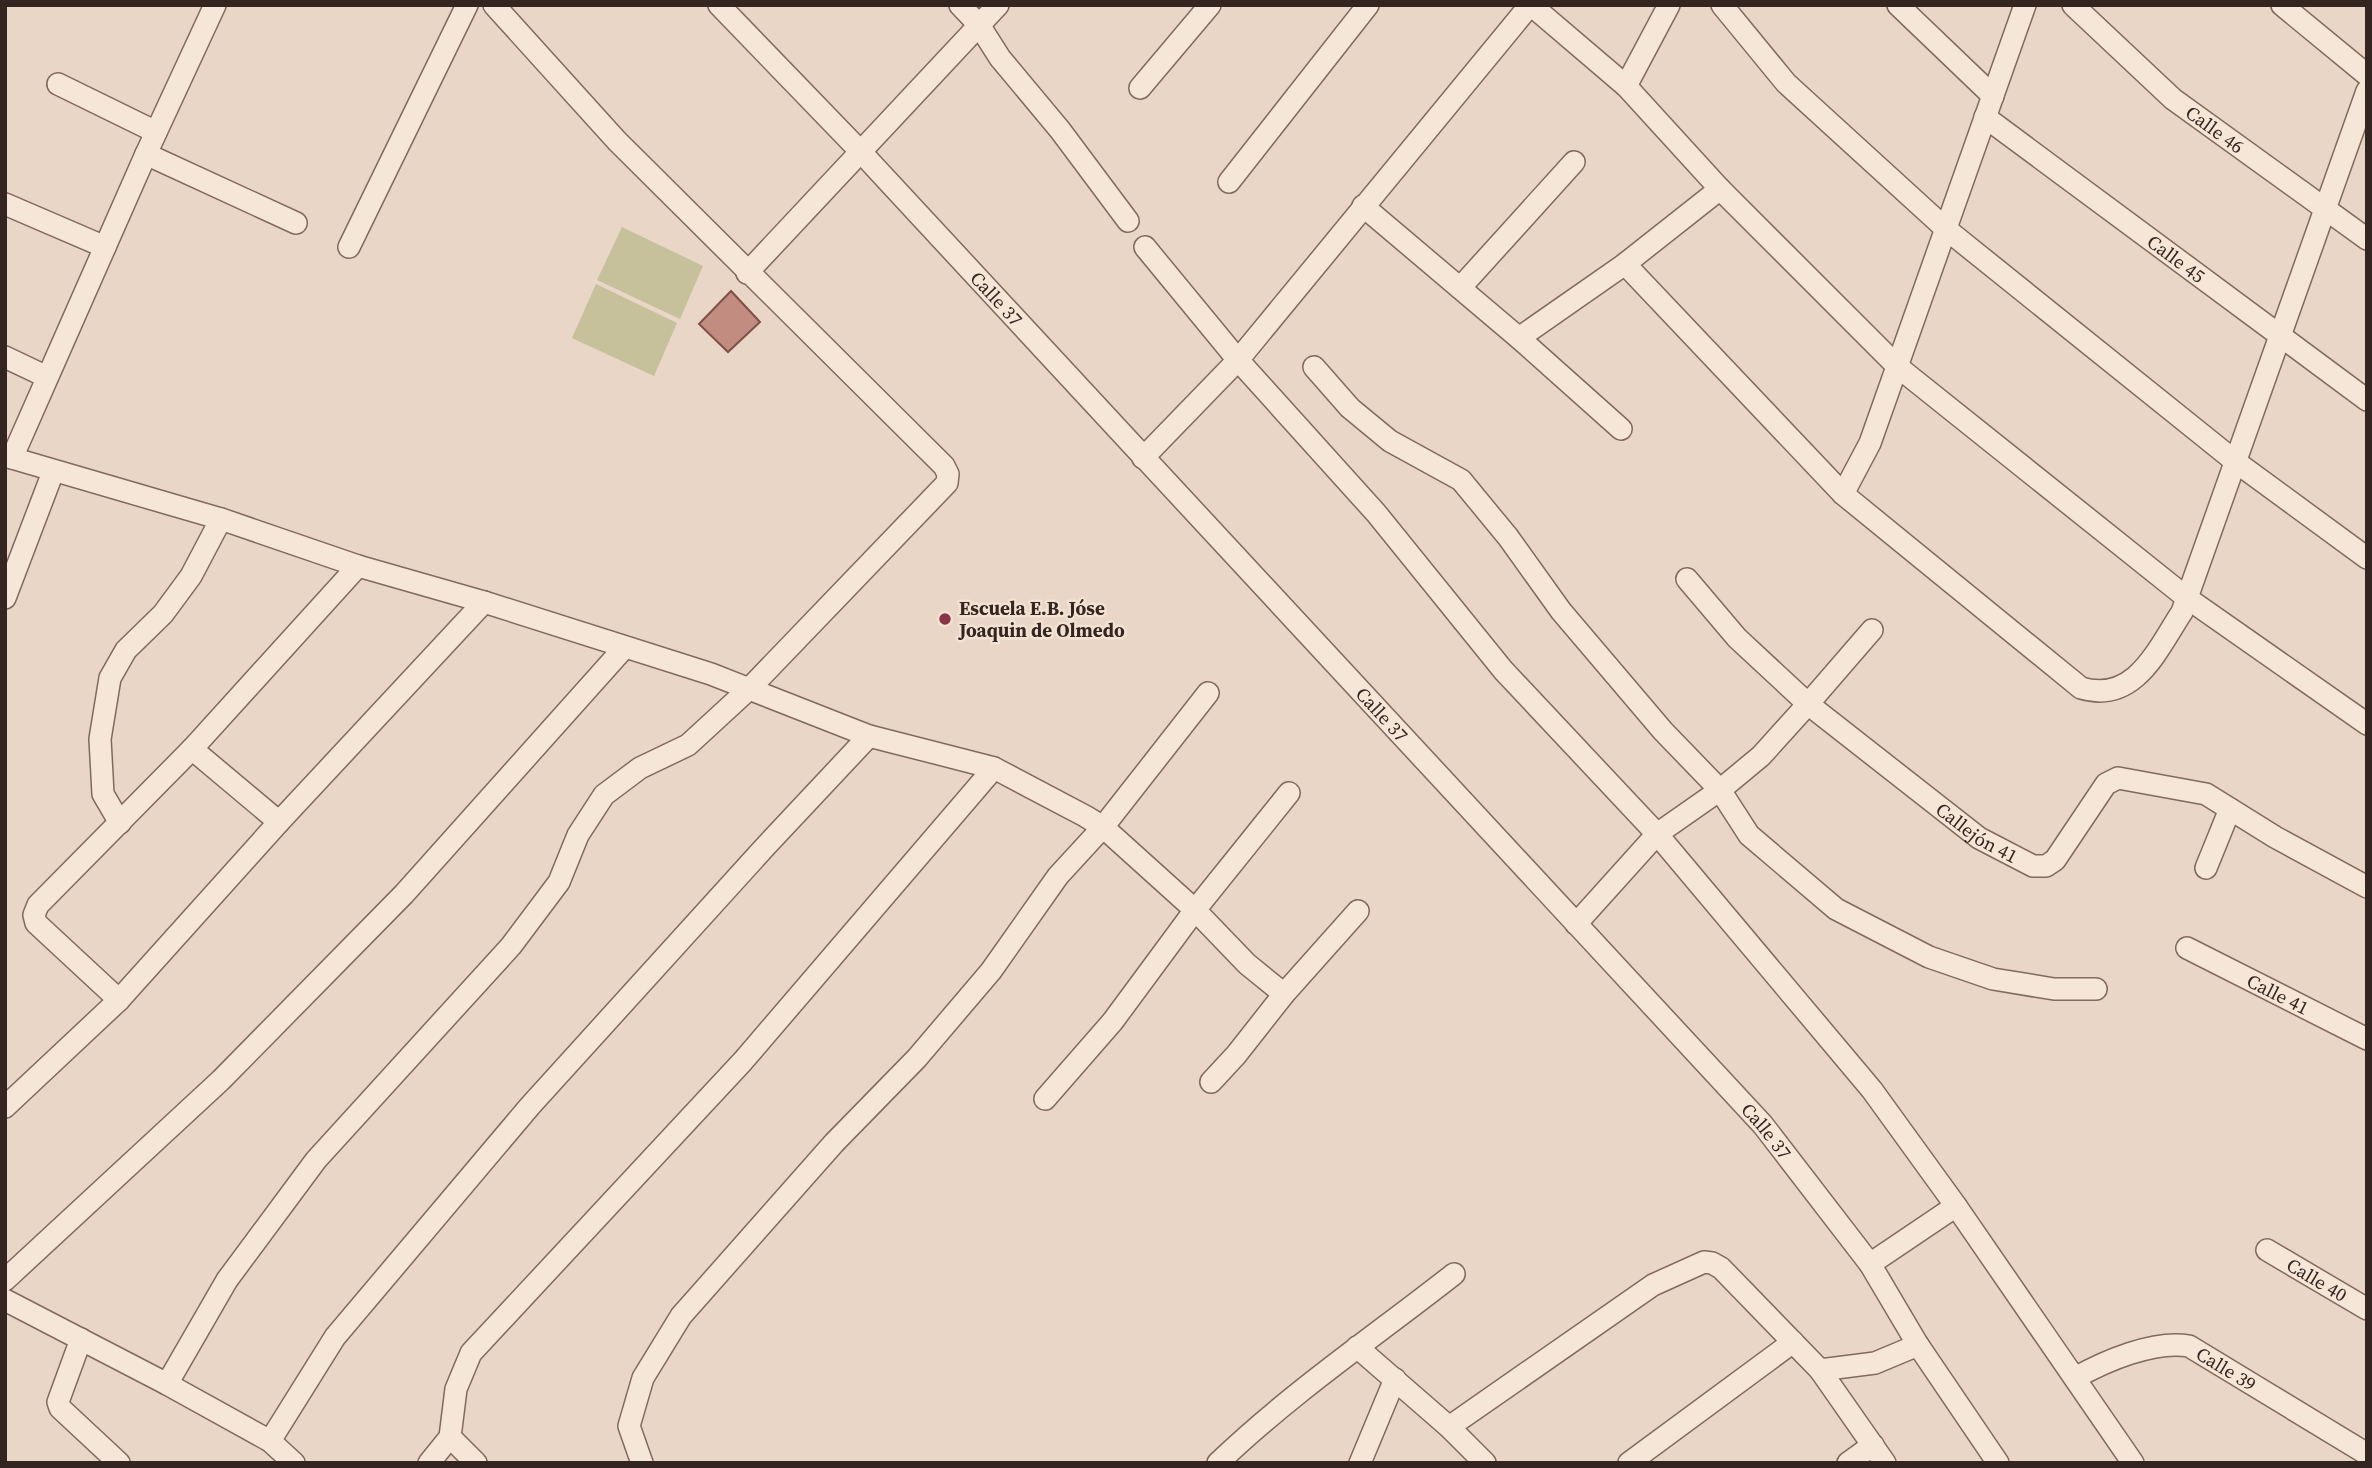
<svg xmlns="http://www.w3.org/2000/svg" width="2372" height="1468" viewBox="0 0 2372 1468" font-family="'Source Serif 4',serif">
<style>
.green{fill:#c6c19b}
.building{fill:#c38c80;stroke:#7f5046;stroke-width:2}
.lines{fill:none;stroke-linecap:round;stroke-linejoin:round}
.minor-casing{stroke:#82695e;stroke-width:24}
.minor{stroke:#f5e6d8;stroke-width:21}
.poi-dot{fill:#8a3448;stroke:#f1e2d4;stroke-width:2.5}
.labels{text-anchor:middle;stroke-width:5;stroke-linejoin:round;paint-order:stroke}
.street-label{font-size:19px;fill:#342520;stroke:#f1e2d4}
.poi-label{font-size:19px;font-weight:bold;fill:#342520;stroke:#f1e2d4;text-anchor:start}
</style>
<rect width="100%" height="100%" fill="#e9d6c6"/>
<path class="green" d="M622,227L703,266L680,319L597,280Z
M596,284L677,323L654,376L572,338Z"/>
<path class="building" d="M731,291L760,322L728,352L699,324Z"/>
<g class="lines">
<defs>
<g id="minor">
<path id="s1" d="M719,5L860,151L1763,1125L1870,1264L1918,1345L1998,1463"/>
<path d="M960,5L979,25L1000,58L1060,130L1128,221"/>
<path d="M1531,5L1626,86L1720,189L1898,367L2187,598L2367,724"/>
<path d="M1722,5L1786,83L1946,229L2236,462L2367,558"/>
<path d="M1898,5L1993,96"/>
<path id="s2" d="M2073,5L2173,99L2367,239"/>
<path d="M2282,5L2367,75"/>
<path d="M58,84L156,132"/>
<path d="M1626,86L1669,5"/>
<path d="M1140,88L1210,5"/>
<path id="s3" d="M1985,117L2367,400"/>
<path d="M146,154L296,223"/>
<path d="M1229,182L1368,5"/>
<path d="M5,204L105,247"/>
<path d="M1363,206L1519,338L1625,264L1720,189"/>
<path d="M349,247L467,5"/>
<path d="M1145,247L1238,360L1376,513L1503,670L1657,834L1872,1090L1956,1206L2133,1463"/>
<path d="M1625,264L1843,494L2081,688C2135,704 2157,650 2182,612L2367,91"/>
<path d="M747,273L998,5"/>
<path d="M1460,288L1574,162"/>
<path d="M1519,338L1621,429"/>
<path d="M5,357L47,377"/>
<path d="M1314,367L1350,408L1390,441L1461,480L1508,537L1561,611L1663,731L1720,790L1749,835L1836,909L1929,957L1993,979L2054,989H2096"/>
<path d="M5,456L221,519L358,566L484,602L711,674L869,736L994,768L1085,816L1103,827L1195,910L1247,964L1284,994"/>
<path d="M12,458L146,154L215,5"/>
<path d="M1143,458L1238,360L1530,5"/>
<path d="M1843,494L1870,443L2025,5"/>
<path id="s4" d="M1687,579L1737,638L1808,704L1979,838L2033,866H2046L2055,860L2106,784L2118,778L2206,794L2275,837L2367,887"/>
<path d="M5,598L53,472"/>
<path d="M192,749L279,822"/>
<path d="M120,823L103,794L100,739L110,678L126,650L163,614L191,576L221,519"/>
<path d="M2206,868L2230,809"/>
<path d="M1576,924L1657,834L1720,790L1761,756L1808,704L1872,630"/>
<path id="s5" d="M2187,948L2367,1039"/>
<path d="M119,1000L36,923L34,915L38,905L192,749L358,566"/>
<path d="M1211,1082L1236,1055L1284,994L1358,911"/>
<path d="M1045,1099L1113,1021L1195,910L1289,793"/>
<path d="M5,1107L119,1000L279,822L484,602"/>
<path id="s6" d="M2267,1250L2367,1309"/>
<path d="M1870,1264L1956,1206"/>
<path d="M5,1280L221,1080L404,894L624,648"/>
<path d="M5,1300L167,1384L270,1441L294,1463"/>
<path d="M81,1339L58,1402L60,1408L119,1463"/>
<path d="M1357,1347L1449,1427L1485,1463"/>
<path d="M1820,1370L1885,1463"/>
<path id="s7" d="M2075,1378C2105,1361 2154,1340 2189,1346L2367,1454"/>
<path d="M167,1384L227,1280L316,1160L511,946L559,882L578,835L604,795L640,768L688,745L750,688L947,483L948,474L944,466L617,141L494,5"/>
<path d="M1449,1427L1653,1285L1704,1262L1712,1263L1721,1268L1820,1370L1875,1363L1918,1345"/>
<path d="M450,1437L476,1463"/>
<path d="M270,1441L335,1337L530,1106L764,848L869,736"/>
<path d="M429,1463L450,1437L456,1389L471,1353L743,1061L994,768"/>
<path d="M642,1463L629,1426L643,1378L681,1316L834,1143L917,1058L991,971L1058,876L1103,827L1208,693"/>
<path d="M1218,1463C1291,1393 1375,1336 1454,1274"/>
<path d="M1360,1463L1395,1379"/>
<path d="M1629,1463L1793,1342"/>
<path d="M1848,1463L1873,1445"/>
</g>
</defs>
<use href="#minor" class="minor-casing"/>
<use href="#minor" class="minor"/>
</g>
<circle class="poi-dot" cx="945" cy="619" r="7"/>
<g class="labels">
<g class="street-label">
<text dy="7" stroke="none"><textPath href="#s2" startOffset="189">Calle 46</textPath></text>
<text dy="7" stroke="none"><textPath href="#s3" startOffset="238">Calle 45</textPath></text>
<text dy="7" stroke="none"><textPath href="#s1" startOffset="404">Calle 37</textPath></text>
<text dy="7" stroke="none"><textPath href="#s1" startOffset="971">Calle 37</textPath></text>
<text dy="7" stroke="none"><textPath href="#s4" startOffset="387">Callejón 41</textPath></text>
<text dy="7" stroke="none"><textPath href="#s5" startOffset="102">Calle 41</textPath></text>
<text dy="7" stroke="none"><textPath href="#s1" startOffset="1538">Calle 37</textPath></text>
<text dy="7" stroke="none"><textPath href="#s6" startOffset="58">Calle 40</textPath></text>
<text dy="7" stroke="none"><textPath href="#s7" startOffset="164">Calle 39</textPath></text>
</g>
<g class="poi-label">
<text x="959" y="615">Escuela E.B. Jóse<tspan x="959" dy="22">Joaquin de Olmedo</tspan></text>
</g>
</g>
<rect width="2372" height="1468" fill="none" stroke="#342520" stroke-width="14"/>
</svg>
